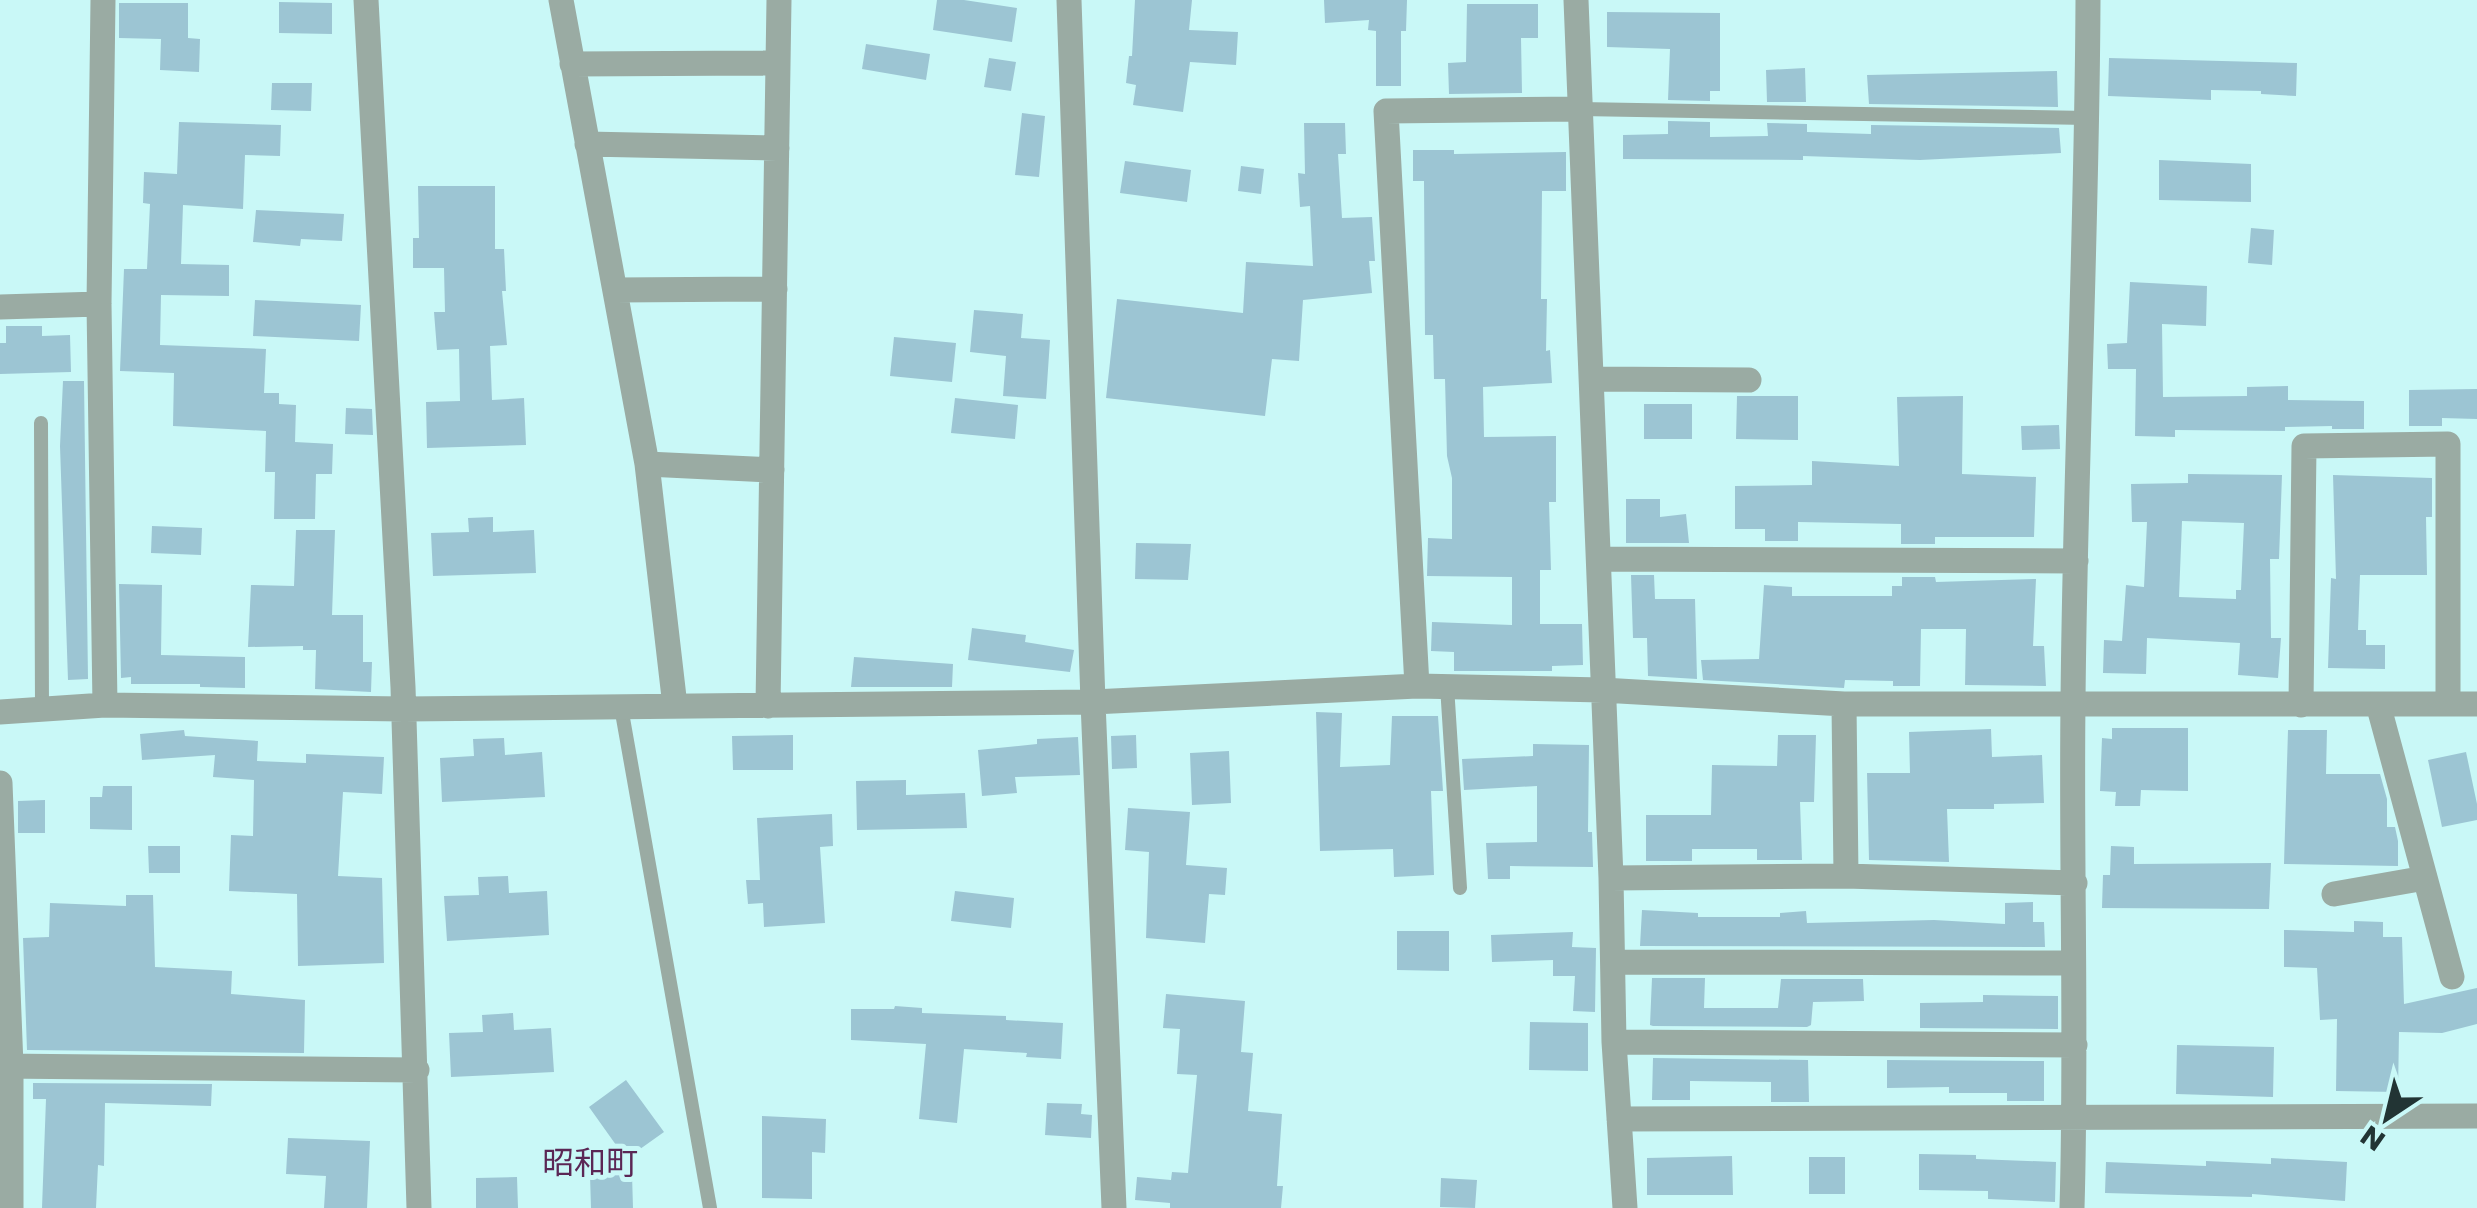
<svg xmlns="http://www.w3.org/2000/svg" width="2477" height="1208" viewBox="0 0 2477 1208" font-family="Poppins,'Noto Sans JP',sans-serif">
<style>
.building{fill:#9cc5d3;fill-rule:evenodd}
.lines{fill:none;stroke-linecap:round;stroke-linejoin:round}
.lane{stroke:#9aaba3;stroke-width:14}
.street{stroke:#9aaba3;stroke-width:25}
.labels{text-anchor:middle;stroke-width:10;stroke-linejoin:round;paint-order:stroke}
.quarter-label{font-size:32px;fill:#5b2755;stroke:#c9f8f7}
</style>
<rect width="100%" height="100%" fill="#c9f8f7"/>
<path class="building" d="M937,0H964L1017,8L1012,42L933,30Z
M1135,0H1192L1189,30L1238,32L1236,65L1190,62L1183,112L1133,105L1136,85L1126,83L1129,56H1132Z
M1324,0H1407L1406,31H1401V86H1376V31L1368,30L1369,20L1325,23Z
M279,2L332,3V34L279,33Z
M119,3H188V38L200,39L199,72L160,70L161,39L119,38Z
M1467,4H1538V38H1521L1522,93L1449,94L1448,63L1466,62Z
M1607,12L1720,13V91H1710V101L1668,100L1670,49L1607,47Z
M866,44L930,54L926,80L862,69Z
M989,58L1016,62L1011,91L984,87Z
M2109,58L2297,63L2296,96L2261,94V91L2211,90V100L2108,96Z
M1805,68L1806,102H1767L1766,70Z
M2057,71L2058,107L1869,104L1867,75Z
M272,83H312L311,111L271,110Z
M1022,113L1045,116L1039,177L1015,175Z
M1668,121L1710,122V137L1768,136L1767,123L1807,124V132L1871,134V125L2059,128L2061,153L1920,160L1803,156V160L1623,159V135L1668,134Z
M179,122L281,125L280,156L245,155L243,209L183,205L181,264L229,265V296L161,295L160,345L266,349L264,393H279V404L296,405L295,442L333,444L332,474H316L315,519H274L275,472H265L266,431L173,426L174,373L120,371L124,269H147L150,204L143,203L144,172L177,174Z
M1304,123H1345L1346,154H1338L1342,218L1372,217L1375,261H1369L1372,293L1303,300L1299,361L1272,359L1265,416L1106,398L1117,299L1243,313L1246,262L1313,266L1310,206L1300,207L1298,173L1305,174Z
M1413,150H1454V154L1566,152V191H1542L1541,299H1547L1546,351L1550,350L1552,383L1483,387L1484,437L1556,436V502H1549L1551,570H1540V624H1582L1583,665L1552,666V671H1454V652L1431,651L1432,622L1512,625V577L1427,576L1428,538L1452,539V478L1447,456L1445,379H1434L1433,335H1425L1424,181H1413Z
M2159,160L2251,164V202L2159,200Z
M1125,161L1191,170L1187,202L1120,193Z
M1241,166L1264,169L1261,194L1238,191Z
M418,186H495V249H504L506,291H502L507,345L490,346L492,400L524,398L526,445L427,448L426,402L460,401L459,349L437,350L434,312H445L444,268H413V238H419Z
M256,210L344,214L342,241L301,239L300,246L253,242Z
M2251,228L2274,230L2272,265L2248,263Z
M2130,282L2207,286L2206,326L2162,324L2163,397L2247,396V387L2288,386V400L2364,401V429H2332V426L2285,427V431L2175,430V437L2135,436L2136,369H2108L2107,344L2127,343Z
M255,300L361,305L359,341L253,336Z
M974,310L1023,314L1021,338L1050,340L1046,399L1003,396L1006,356L970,352Z
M6,326H42V336L70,335L71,372L0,374V343H6Z
M894,337L956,343L952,382L890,376Z
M63,381H84L88,679L68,680L60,446Z
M2477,389V419L2442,418V426H2409V390Z
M1737,396H1798V440L1736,439Z
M1963,396L1962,474L2036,477L2034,537H1935V544H1901V524L1798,522V541H1765V529H1735V486L1812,485V461L1899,466L1897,397Z
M955,398L1018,405L1015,439L951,433Z
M1644,404H1692V439H1644Z
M346,408L372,409L373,435L345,434Z
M2059,425L2060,449L2022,450L2021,426Z
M2188,474L2282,475L2279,559H2270L2271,638H2281L2278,678L2238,675L2240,643L2147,638L2146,674L2103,673L2104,640L2122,641L2126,585L2144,587L2147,522H2132L2131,484L2188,483ZM2182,521L2244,523L2241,590H2236V599L2179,597Z
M2333,475L2432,478V517H2426L2427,575H2360L2358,630H2366V645H2385V669L2328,668L2331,578L2336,579Z
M1626,499H1660V517L1686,514L1689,543H1626Z
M493,517V532L534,530L536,573L433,576L431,533L469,532L468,518Z
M152,526L202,528L201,555L151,553Z
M296,530H335L332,615H363V662H372L371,692L315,689L316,650H303V646L248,647L251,585L294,586Z
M1136,543L1191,544L1188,580L1135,579Z
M1631,575H1654L1655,599H1695L1697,679L1648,676L1647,638H1633Z
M1902,577H1935L1936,582L2036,579L2033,646H2044L2046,686L1965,685L1966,629H1921L1920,686H1893V681L1845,680L1844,688L1703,680L1701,660L1759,659L1764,585L1792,587V596H1892V586H1902Z
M119,584L162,585L161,655L245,657V688L200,687V684H131V677L121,678Z
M972,628L1026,635L1025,642L1074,650L1070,672L968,660Z
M854,657L953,664L952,687H851Z
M1316,712L1342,713L1340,767L1390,765L1392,716H1438L1443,791H1431L1434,875L1394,877L1393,849L1320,851Z
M2112,728H2188V791L2141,790L2140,806H2115L2116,792L2100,791L2102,738L2112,739Z
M1991,729L1992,757L2042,755L2044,803L1994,804V809H1947L1949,862L1869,860L1867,773H1910L1909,732Z
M184,730L185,736L258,741L257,761L306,763V754L384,757L382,794L343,792L338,876L382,878L384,963L298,966L297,894L229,891L231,835L253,836L254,780L213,777L215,755L142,760L140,734Z
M2288,730H2327L2326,774H2380L2387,799V827H2395L2398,841V866L2284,864Z
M793,735V770H733L732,736Z
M1136,735L1137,768L1112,769L1111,736Z
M1778,735H1816L1814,802H1800L1802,860H1757V849H1692V861H1646V815H1711L1712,765L1777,766Z
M1078,737L1080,775L1015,777L1017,793L982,796L978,750L1037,744V739Z
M504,738L505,755L542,752L545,797L442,802L440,758L474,756L473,739Z
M1533,744L1589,745L1588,832H1592L1593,867L1510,866V879H1488L1486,843L1537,842V786L1464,790L1462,759L1533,756Z
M1229,751L1231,803L1192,805L1190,753Z
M2466,752L2477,804V820L2442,827L2428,760Z
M906,780V795L965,793L967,828L857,830L856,781Z
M103,786H132V830L90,829V797H102Z
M45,800V833H18V801Z
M1128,808L1190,812L1186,865L1227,868L1225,895L1209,894L1205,943L1146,938L1149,852L1125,850Z
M832,814L833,846L820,847L825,923L764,927L763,903L748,904L746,880H760L757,818Z
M148,846H180V873H149Z
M2111,846L2134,847V864L2271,863L2269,909L2102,908L2103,875H2110Z
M508,876L509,893L547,891L549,935L447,941L444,896L479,895L478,877Z
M955,891L1014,898L1011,928L951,921Z
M126,895H153L155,967L232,971L231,994L305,1000L304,1053L27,1050L23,938L49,937L50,903L126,906Z
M2033,902V922H2044L2045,947L1640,946L1642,910L1698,913V917H1780V913L1806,911L1807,923L1934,920L2005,924V903Z
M2354,921L2383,922V937H2402L2404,1004L2477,988V1024L2442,1033L2399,1032L2398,1092L2336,1091L2337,1019L2320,1020L2317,968L2284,967V930L2354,932Z
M1397,931H1449V971L1397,970Z
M1573,932L1572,947L1596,948L1595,1012L1573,1011L1575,976H1553V960L1492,962L1491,935Z
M1652,978H1705L1704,1008H1778L1781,979H1863L1864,1001L1813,1002L1811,1025L1807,1027L1653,1026L1650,1025Z
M1166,994L1245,1001L1241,1052L1253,1053L1248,1111L1282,1114L1277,1186H1283L1281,1208H1170V1203L1135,1200L1137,1177L1171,1180L1172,1172L1188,1173L1197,1075L1177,1074L1180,1029L1163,1028Z
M1983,995L2058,996V1029L1920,1028V1003L1983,1002Z
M895,1006L922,1008V1013L1006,1016V1020L1063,1023L1061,1059L1026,1057L1027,1053L964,1049L957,1123L919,1119L926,1044L851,1040V1009H894Z
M513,1013L514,1030L551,1028L554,1072L451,1077L449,1033L483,1032L482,1015Z
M1530,1022L1588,1023V1071L1529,1070Z
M2177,1045L2274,1047L2273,1097L2176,1094Z
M1653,1058L1808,1060L1809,1102H1771V1082L1690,1081V1100H1652Z
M1887,1060L2044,1061V1101H2007V1093H1949V1087L1887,1088Z
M626,1080L664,1132L626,1159L589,1107Z
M33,1083L212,1084L211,1106L105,1103L104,1166L98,1165L96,1208H42L46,1099H33Z
M1047,1103L1082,1104L1081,1114L1092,1115L1091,1138L1045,1135Z
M762,1116L826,1119L825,1153L812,1152V1199L762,1198Z
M288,1138L370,1141L367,1208H324L326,1176L286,1174Z
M1919,1154L1976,1155V1159L2056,1162L2055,1202L1988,1199V1191L1919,1190Z
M1732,1156L1733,1195H1647V1158Z
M1809,1157H1845V1194H1809Z
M2271,1158L2347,1162L2345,1201L2252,1194V1197L2105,1193L2106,1162L2206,1166V1161L2271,1164Z
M632,1174L633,1208H591L590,1175Z
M517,1177L518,1208H476V1178Z
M1441,1178L1477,1180L1475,1208L1440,1207Z"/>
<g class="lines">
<path class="lane" d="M1580,109L2088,118
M41,423L42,709
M1447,686L1460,888
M621,707L710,1208"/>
<path class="street" d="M103,0L99,304L105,705
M366,0L403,687L419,1208
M561,0L647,464L675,706
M1069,0L1093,702L1114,1208
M1576,0L1611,878L1614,1042L1625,1208
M572,64L778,63
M587,144L777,148
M615,290L775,289
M0,307L99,304
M1593,379L1749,380
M647,464L772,470
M1600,559L2076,561
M1417,686L1386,111L1580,109
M1844,704L1846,876
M2378,704L2452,977
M2301,705L2304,446L2448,444V704
M768,706L779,0
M0,712L105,705L404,709L1093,702L1417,686L1602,690L1844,704H2477
M0,783L11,1066V1208
M1611,878L1846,876L2075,883
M2334,894L2425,878
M1613,962L2071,963
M1614,1042L2075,1045
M0,1066L417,1070
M1619,1119L2477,1116
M2072,1208C2077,1039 2071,871 2073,702C2075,468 2087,234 2088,0"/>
</g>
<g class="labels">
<g class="quarter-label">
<text x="590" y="1174">昭和町</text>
</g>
</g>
<g transform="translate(2387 1118) rotate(215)" stroke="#c9f8f7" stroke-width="8" paint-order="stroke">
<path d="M0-8L18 38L0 25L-18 38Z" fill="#223434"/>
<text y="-15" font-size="28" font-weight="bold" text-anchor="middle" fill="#223434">N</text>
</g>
</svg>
